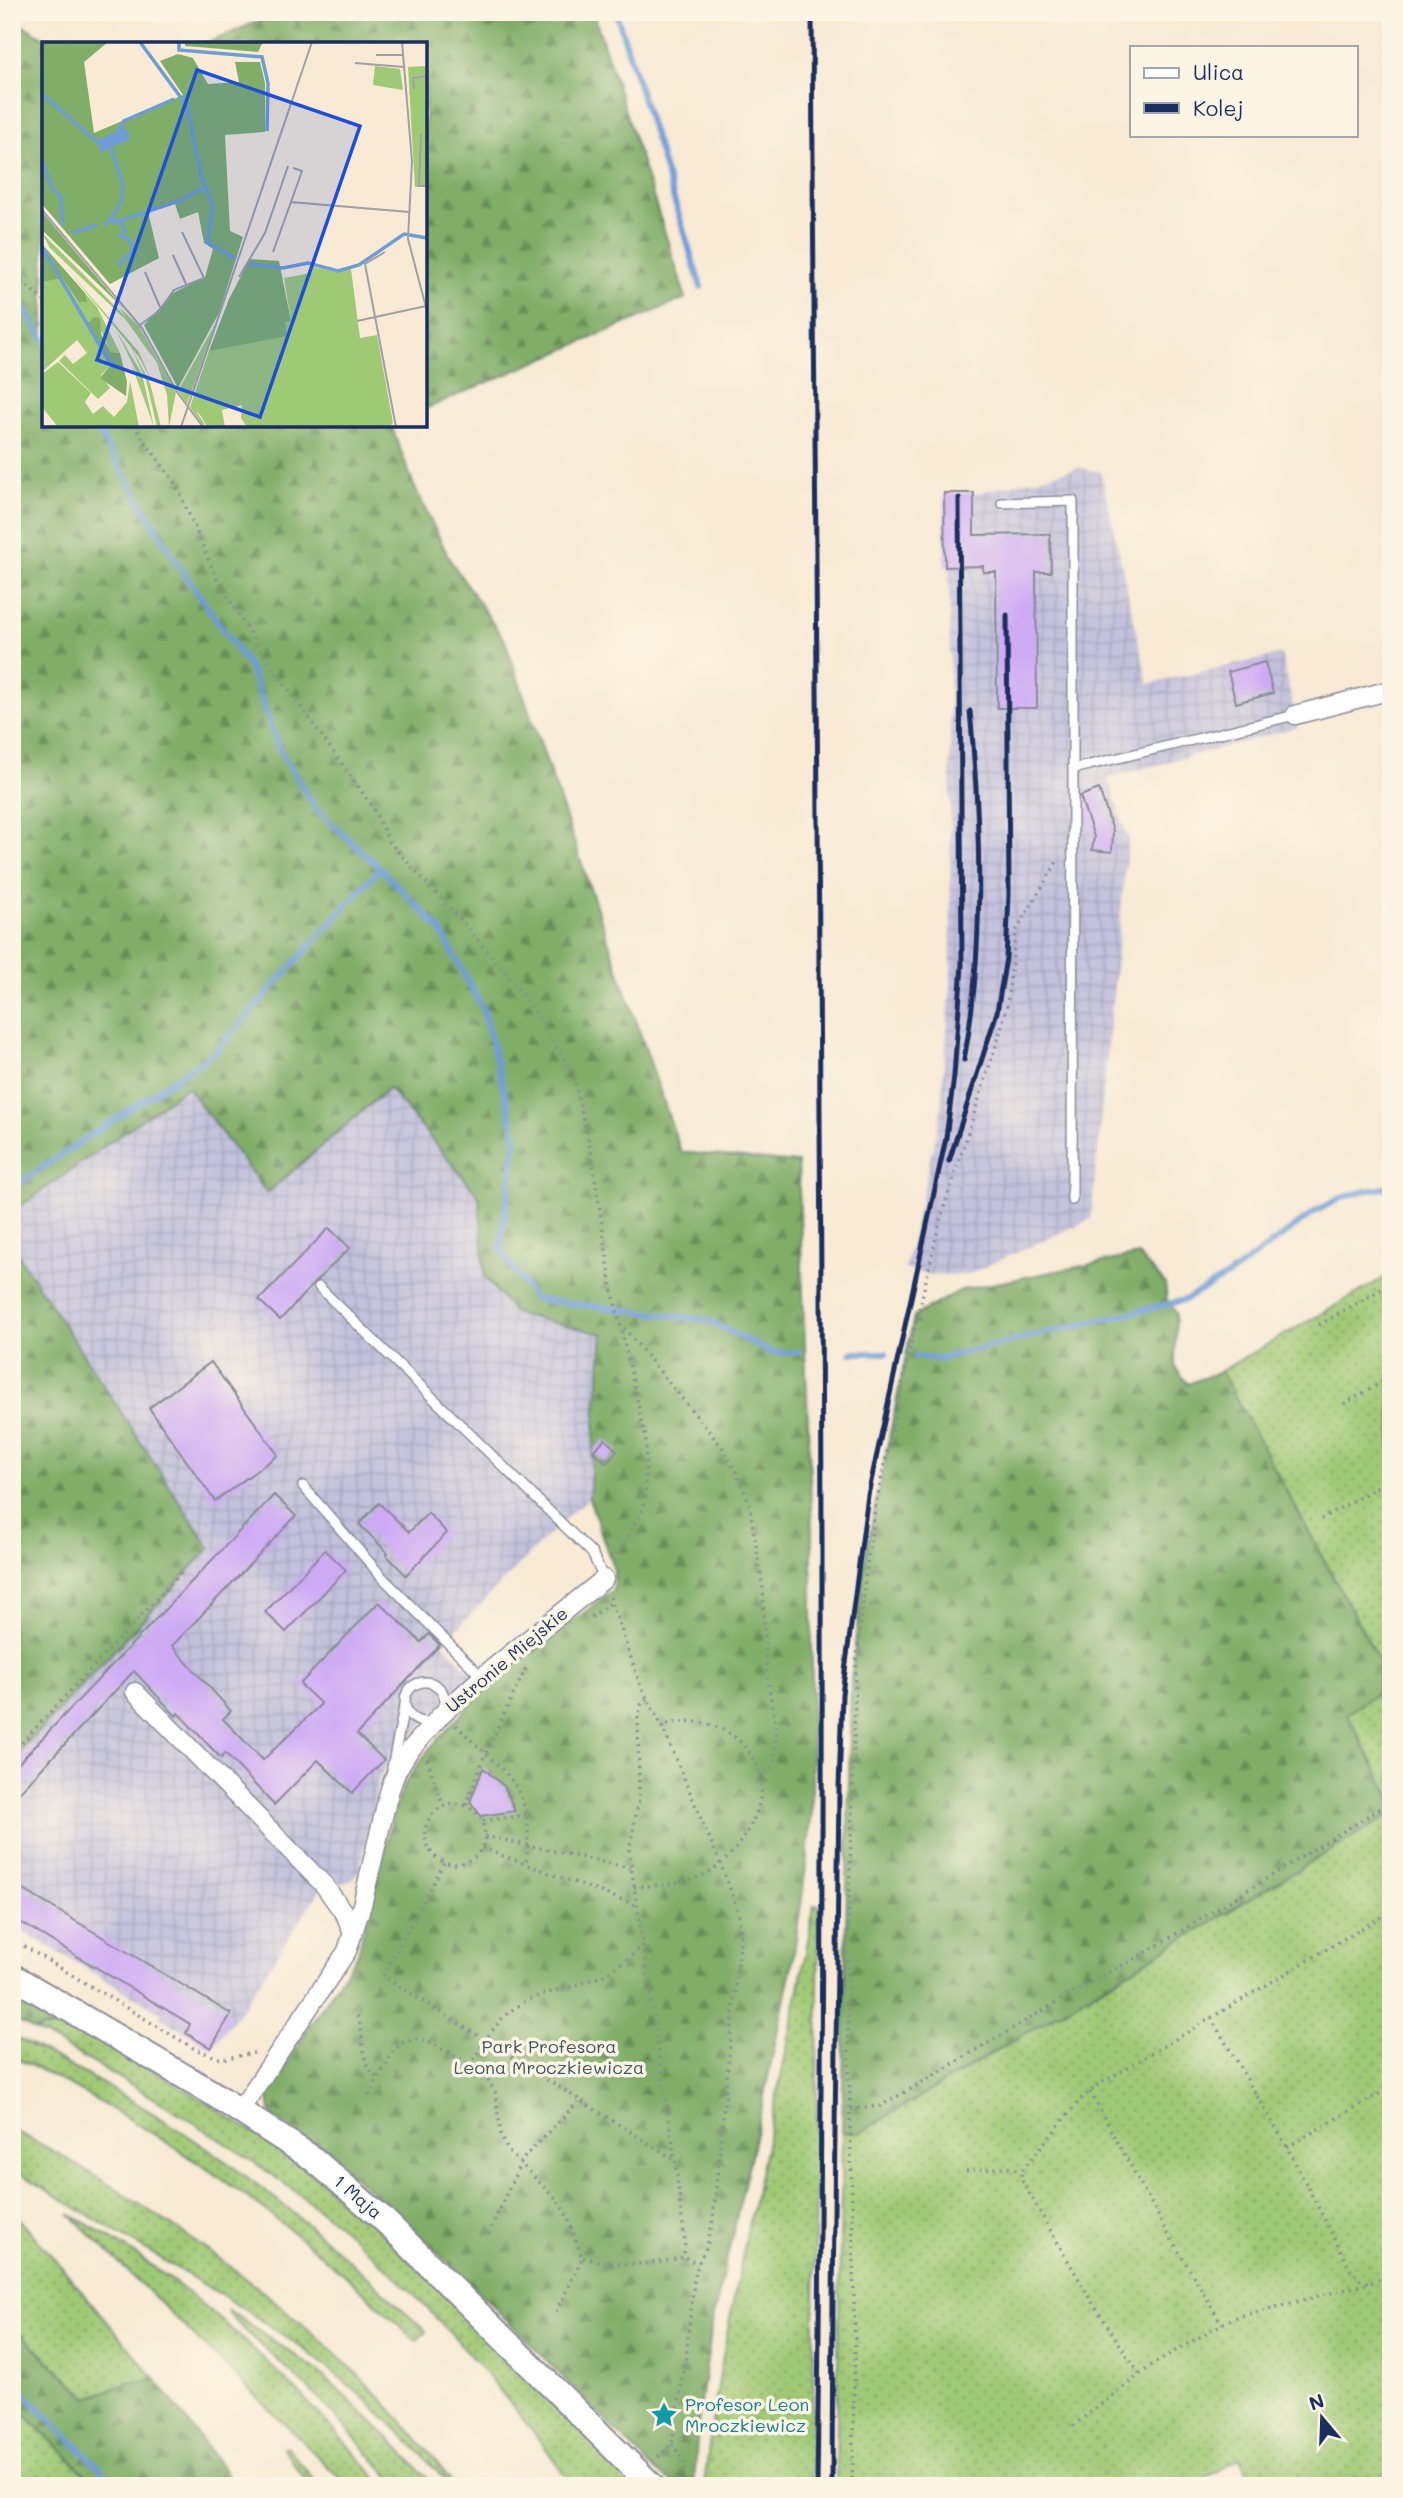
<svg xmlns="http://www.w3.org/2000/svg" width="1403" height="2498" viewBox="0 0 1403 2498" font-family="Mali,sans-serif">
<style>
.industrial{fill:url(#industrial-grid)}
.grass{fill:url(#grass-dots);stroke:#5e7c6a;stroke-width:2}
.forest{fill:url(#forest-firs);stroke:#4e6e62;stroke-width:2}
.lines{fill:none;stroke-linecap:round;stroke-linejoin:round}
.stream{stroke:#6d9cd6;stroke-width:6}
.building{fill:#ceaaf5}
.lane-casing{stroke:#8a8c99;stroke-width:12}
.street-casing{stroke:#8a8c99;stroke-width:21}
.secondary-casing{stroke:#8a8c99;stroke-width:28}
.path{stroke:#8a8c99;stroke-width:3.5;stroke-dasharray:2 5;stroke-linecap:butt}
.lane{stroke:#fff;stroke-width:9}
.street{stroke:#fff;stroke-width:18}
.secondary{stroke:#fff;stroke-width:24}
.rail{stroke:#1b2f5e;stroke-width:5}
.labels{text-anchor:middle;stroke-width:7;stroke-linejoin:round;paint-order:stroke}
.street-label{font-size:18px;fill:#1b2f5e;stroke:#fcf5e5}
.park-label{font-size:18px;fill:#3c5664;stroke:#fcf5e5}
.culture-label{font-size:18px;fill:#0d838f;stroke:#fcf5e5;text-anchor:start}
.inset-river{fill:none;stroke:#6d9cd6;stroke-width:3.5}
.inset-road{fill:none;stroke:#a09fa5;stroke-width:2}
.view{fill:#1d4ed8;fill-opacity:0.15;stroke:#1d4ed8;stroke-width:3.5}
.inset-edge{fill:none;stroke:#1b2f5e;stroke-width:3.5}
</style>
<defs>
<pattern id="industrial-grid" width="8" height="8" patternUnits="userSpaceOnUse" patternTransform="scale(1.75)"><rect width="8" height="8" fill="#c3c1dc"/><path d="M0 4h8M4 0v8" fill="none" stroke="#a7a6bf"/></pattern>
<pattern id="grass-dots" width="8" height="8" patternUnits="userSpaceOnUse" patternTransform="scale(1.75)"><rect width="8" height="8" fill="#a0c976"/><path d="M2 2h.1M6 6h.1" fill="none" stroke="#82a464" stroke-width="1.8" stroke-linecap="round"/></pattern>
<pattern id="forest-firs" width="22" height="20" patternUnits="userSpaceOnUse" patternTransform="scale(1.75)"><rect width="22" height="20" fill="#80ad67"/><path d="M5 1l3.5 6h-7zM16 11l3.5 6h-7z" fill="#688d58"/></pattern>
</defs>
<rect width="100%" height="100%" fill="#fcf5e5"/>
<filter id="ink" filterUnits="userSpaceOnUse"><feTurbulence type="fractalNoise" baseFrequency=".0143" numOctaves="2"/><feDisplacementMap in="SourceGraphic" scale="14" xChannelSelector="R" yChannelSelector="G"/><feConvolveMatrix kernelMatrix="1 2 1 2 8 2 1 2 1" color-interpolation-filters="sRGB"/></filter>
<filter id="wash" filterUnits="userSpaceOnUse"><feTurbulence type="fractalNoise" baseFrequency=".00686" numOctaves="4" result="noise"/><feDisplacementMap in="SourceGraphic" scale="28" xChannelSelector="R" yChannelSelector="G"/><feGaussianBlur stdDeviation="1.57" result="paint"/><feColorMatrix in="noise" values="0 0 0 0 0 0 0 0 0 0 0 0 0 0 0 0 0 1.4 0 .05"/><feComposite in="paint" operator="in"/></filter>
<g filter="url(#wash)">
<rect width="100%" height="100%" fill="#f8ead4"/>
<path class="industrial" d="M1078,468L1101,472L1148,684L1281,654L1298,727L1108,778L1128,839L1091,1219L969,1274L930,1275L905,1269L940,1116L951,985L949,500Z
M187,1087L267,1193L389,1088L479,1196L485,1277L514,1313L603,1333L589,1498L561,1522L443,1643L473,1675L392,1755L379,1778L360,1868L353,1880L340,1884L329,1877L236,2017L211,2048L160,2017L162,2013L12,1925V1760L209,1548L12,1246V1212Z"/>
<path class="grass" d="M1391,1274V1683L1221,1371Z
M1391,1683V1797L1347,1714Z
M1391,1814V2486H1255L1239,2458L1192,2486H836L842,2132L860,2133Z
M814,1905L819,1906L812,2486H704C726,2290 782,2100 814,1905Z
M62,2017L202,2099L304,2166L375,2226L638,2486H572C548,2449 519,2414 491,2380C437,2315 377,2253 309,2202C222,2136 130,2082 34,2030L50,2028Z
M12,2036C71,2066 129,2097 184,2133C272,2190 351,2259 426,2332L416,2341C292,2220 167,2132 12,2056Z
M12,2130C55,2150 96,2176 136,2202C256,2278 370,2371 455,2486H451C400,2429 344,2375 280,2333C193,2274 100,2225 12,2168Z
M12,2211L59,2264L156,2380L128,2383L88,2398L12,2326Z
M69,2214C191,2280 295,2381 383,2486H348Z
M227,2309L318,2371L391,2440L435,2486H398L323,2402L233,2319Z
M12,2401L97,2486H12Z
M287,2446L318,2486H309L283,2448Z"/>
<path class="forest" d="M280,12H593L686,298L425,409V44H205Z
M12,15L19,23L55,44H44V425H391L415,488L450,560L505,641L681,1152L798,1163L812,1529V1810L803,1891L792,1964L757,2129L713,2318L698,2423L694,2486H679L657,2473L492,2305L393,2210L319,2147L274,2118L270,2111L268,2097L275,2078L358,1953L395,1807L406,1781L430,1748L482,1692L613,1590L614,1570L589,1498L603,1334L514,1313L485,1277L479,1196L389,1088L267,1193L187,1087L12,1212Z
M12,1246L210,1548L12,1760Z
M1138,1255L1165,1284L1167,1300L1176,1313L1175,1367L1188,1384L1221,1371L1391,1683L1347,1714L1391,1797V1814L859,2133L842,2132L851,1680L866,1551L914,1316L961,1290Z
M12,1988L62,2017L60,2024L34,2030L12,2019Z
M12,2326L88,2398L128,2383L156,2380L222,2467L234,2486H97L12,2401Z"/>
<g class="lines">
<path class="stream" d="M616,12L701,287
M12,296L24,307L44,340
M95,425L177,563L250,668L279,749L316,809L380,868L440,929L483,1009L516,1138L500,1248L534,1299L707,1320L772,1353L799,1352
M12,1188L214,1053L380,868
M851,1353H886
M915,1356L937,1359L1185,1300L1229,1275L1316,1211L1341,1198L1364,1191L1391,1187
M12,2382L118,2486"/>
</g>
<g id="blocks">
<path class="building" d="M944,493H974V535L1050,534L1051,572H1036L1037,708H997L996,572H983V566L945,567Z
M1265,662L1273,693L1236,703L1228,672Z
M1099,789L1113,831L1112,852L1092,850L1094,837L1080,796Z
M329,1228L350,1248L315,1282L280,1320L259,1300Z
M211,1362L278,1455L215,1501L149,1408Z
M605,1439L617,1451L606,1463L593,1451Z
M274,1495L296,1516L172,1646L231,1711L223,1719L263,1760L321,1704L300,1684L379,1602L421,1642L429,1634L440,1645L357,1734L384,1760L352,1793L318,1760L274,1805L225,1753L221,1758L178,1713L176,1716L134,1671L12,1800V1770Z
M379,1503L409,1532L428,1513L447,1533L406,1575L386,1555L388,1553L359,1524Z
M325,1550L346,1570L286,1632L265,1612Z
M483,1768L505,1787L515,1811L481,1816L470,1802Z
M12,1883L231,2014L211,2048L186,2033L190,2024L12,1917Z"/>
</g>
</g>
<g filter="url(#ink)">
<use href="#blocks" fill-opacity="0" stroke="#8a8c99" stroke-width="2"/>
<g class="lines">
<defs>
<path id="lane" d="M1002,503L1073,501V769L1295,715
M1072,1200L1073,769
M319,1287L592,1553L604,1579
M303,1486L382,1577L482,1677
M405 1702a20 20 0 1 1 40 0a20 20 0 1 1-40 0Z
M392,1768L404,1707"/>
<path id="street" d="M1295,715L1391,690
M135,1692L324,1885L346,1916L353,1934
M240,2110L347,1951L362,1905L389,1792L397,1770L408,1752L441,1715L482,1677L604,1579"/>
<g id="secondary">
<path id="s1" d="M12,1976L209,2091L312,2158L382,2218L652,2486"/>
</g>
</defs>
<use href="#lane" class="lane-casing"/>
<use href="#street" class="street-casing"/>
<use href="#secondary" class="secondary-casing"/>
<path class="path" d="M12,272L44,301
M133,425L176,484L216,577L258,647L372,806L389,842L469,929L535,1011L573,1075L591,1152L612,1289L646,1439L645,1498L641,1513L612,1564
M1319,1325L1391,1284
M624,1328L722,1447L738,1476L749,1502L763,1589L766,1670L776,1726L775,1760L771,1770L761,1776
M1344,1404L1391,1377
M1321,1519L1391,1479
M610,1597L641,1687L662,1726L721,1865L738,1911L741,1933L713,2219L707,2246L698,2264L694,2281L686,2356L672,2444L655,2460
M591,1617L612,1602
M647,1699L641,1705L638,1717L639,1799L629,1851L675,2160L685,2242L684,2257L698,2264
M456,1725C506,1776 536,1783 526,1863
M12,1753L182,1572
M427,1759L443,1806
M425 1834a30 30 0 1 1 60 0a30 30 0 1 1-60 0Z
M466,1805L485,1754L527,1666
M483,1821L526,1815
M485,1836L630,1868
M482,1848L638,1906
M444,1863L383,1976L675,2160
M634,1887C659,1885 685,1885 707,1873C736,1858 769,1808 760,1775C748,1732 702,1712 662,1726
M12,1939L195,2049L221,2059L254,2053
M357,2016C367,2040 357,2056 377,2078
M1211,2018L1287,2147L1350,2269L1361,2280L1370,2282
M470,2066C482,2046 493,2024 512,2010C535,1992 567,1990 594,1979C612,1972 628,1958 644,1946
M1090,2092L1166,2230L1222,2324
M369,2096L392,2053L402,2043L414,2039L428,2041L476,2069L487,2079L495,2091L501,2136L508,2151L558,2201L568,2217L582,2258L556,2312
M851,2109L880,2106L909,2090L1084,1986L1145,1953L1391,1802
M1287,2147L1391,2087
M966,2171L1006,2167L1021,2171
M488,2234L520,2164L527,2154L578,2102
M583,2258C618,2266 650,2266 684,2257
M1139,2374L1092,2302L1022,2181L1021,2171L1080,2100L1098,2085L1391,1911
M1073,2426L1156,2362L1222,2324L1233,2318L1370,2283L1391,2274
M672,2444L682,2459L685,2469L674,2483
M852,2486L855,2344L847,1971L856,1668L865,1580L875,1507L913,1335L941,1217L999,1036L1007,1005L1016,931L1058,860"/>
<use href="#lane" class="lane"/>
<use href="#street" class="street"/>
<use href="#secondary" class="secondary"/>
<path class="rail" d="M812,12C817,837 829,1661 817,2486
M964,1060C985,948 981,825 970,711
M949,1161L997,1012L1006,958L1009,895L1007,615
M833,2302L839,1788L842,1694L868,1495L946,1138L954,1076L962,965L959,498
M832,2486L833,2294"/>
</g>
</g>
<defs>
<symbol id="sight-bare" viewBox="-9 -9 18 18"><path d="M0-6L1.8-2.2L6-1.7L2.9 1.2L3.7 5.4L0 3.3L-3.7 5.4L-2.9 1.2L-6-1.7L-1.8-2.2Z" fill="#0f9aa8" stroke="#fcf5e5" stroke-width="2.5" paint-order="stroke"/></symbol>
</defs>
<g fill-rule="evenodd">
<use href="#sight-bare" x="645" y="2396" width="38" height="38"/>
</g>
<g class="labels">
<g class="street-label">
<text transform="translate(507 1660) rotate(-40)" y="6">Ustronie Miejskie</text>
<text dy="6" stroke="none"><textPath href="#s1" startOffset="411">1 Maja</textPath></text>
</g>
<g class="park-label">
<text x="549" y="2053">Park Profesora<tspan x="549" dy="21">Leona Mroczkiewicza</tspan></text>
</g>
<g class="culture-label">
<text x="685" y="2411">Profesor Leon<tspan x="685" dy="21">Mroczkiewicz</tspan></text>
</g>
</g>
<g transform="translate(42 42)">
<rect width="385" height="385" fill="#f8ead4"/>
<path d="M333,24L358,27L361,48L331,43ZM0,191L80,271L95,289L111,316L84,278L8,206ZM268,224L294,230L309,227L318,296L335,293L351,381L347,385H205L199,376L200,363L180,368L183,385H165L159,374L153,368L162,381V385L148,365L167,309L249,279L242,236L269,231ZM30,233L97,310L109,338L97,315L90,307L108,341L119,385H115L104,338L89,305ZM19,235L41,267L38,260L44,259L43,251L55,265L78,311L69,310L59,289L46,281L68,324L59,333L68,346L56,357L17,319L23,313L31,322L45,311L35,298L0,330V240ZM77,265L97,284L134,350L127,385L125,353L115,321ZM173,282L169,295L145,362L136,349ZM74,288L100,332L112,385L90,324L99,339ZM16,320L49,351L43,360L51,372L61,364L72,375L85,360L88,339L97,385H16L0,365V332Z" fill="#a0c976"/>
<path d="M0,0H66L42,20L52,91L141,53L118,19L136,12L151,16L166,42L197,40L193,20H218L223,41V90L183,93L188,189L201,195L177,271L136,346L102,283L131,251L163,235L171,207L162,201L156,170L138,177L133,162L106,170L117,216L68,242L0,162ZM143,0H221L216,10L143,4ZM0,170L81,266L0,188ZM0,202L43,251L45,260H38L42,268L20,236L0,240ZM208,217L237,219L249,279L243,281L245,294L167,309L187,257ZM52,275L58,276L59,292L69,310L78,311L85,340L84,354L58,336L68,324L46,281Z" fill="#80ad67"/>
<path d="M385,24V145H373L366,25Z" fill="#a0c976"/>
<path d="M83,85L88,97L59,110L54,99Z" fill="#6d9cd6"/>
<path class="inset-river" d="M98,0L145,64L159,134L171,164L165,200L194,217M137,0V8L220,15L226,41L225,89M0,52L54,99M76,88L82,79L132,57M69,106L81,142L80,157L70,176M0,118L10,146L19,155L20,183M63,183L69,177L74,180L137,159L163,145M30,191L55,183M0,205L71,326M207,222L241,226L266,221L296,229L317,223L362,192L385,196M75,223L92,208L87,197L79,194L83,189L78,178"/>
<path class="inset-road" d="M360,0L370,119L366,197L385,269M334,13H361M313,21L362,25M372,47L371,36L385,34M379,92L377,144H385M251,126L260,129L249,160L367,170M0,168L100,286L135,350L161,385M231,210L249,160M343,210L323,222L354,385M131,213L144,242M103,230L118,265M197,235L223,191L246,124M315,279L384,264M98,283L117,269L132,248L162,236L140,190M139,385L270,0"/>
<path class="view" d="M155,28L318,84L218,375L55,318Z"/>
<rect width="385" height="385" class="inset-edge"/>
</g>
<rect width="1403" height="2498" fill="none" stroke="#fcf5e5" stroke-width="42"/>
<rect x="1130" y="46" width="228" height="91" fill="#fcf5e5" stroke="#a2a6af" stroke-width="2"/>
<rect x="1144" y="68" width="35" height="10" fill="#ffffff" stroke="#a2a6af" stroke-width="2"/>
<text x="1193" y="80" font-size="21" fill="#1b2f5e">Ulica</text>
<rect x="1144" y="103" width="35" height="10" fill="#1b2f5e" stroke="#a2a6af" stroke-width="2"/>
<text x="1193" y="116" font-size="21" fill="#1b2f5e">Kolej</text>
<g transform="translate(1322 2418) rotate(341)" stroke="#fcf5e5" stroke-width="5" paint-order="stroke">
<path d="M0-5L12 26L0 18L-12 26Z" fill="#1b2f5e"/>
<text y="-10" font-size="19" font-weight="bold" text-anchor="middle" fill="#1b2f5e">N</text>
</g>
</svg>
